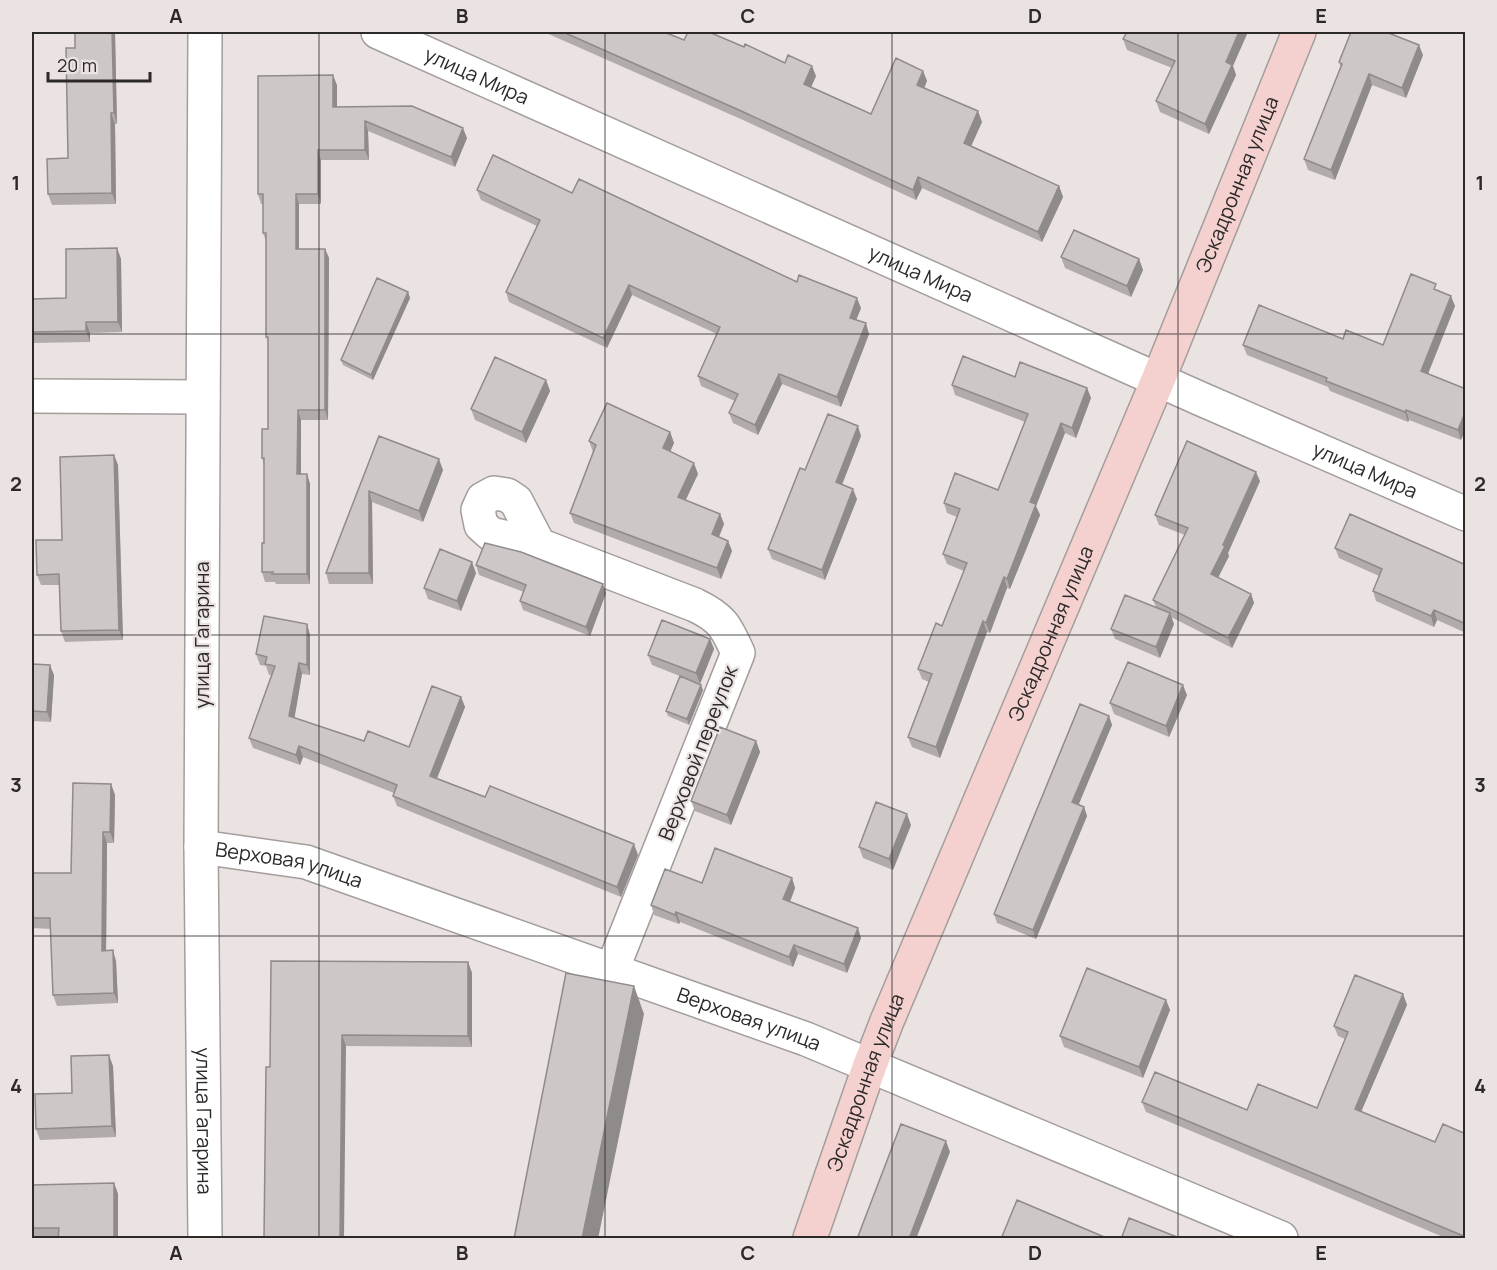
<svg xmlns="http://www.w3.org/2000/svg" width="1497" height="1270" viewBox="0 0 1497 1270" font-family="Manrope,sans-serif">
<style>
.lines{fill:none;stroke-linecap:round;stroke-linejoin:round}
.street-casing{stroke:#a39d9c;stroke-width:36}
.secondary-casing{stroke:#a39d9c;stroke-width:36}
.street{stroke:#fff;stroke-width:33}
.secondary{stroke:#f4d1cf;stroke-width:33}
.wall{fill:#b1abab}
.shaded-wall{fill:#908b8b}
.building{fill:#cec7c7;stroke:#908b8b;stroke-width:1.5}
.grid{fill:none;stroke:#2c2a29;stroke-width:1.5;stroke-opacity:0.55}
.labels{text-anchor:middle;stroke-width:4.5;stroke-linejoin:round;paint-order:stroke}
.street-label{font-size:20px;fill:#2c2a29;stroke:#eae3e2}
.neatline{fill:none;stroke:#2c2a29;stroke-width:2}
.grid-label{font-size:20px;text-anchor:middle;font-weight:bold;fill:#2c2a29}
</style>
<rect width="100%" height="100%" fill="#eae3e2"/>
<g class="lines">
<defs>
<g id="street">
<path id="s1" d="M205,32L201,847L205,1238"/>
<path id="s2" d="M378,32L1201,399L1466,514"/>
<path d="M32,396L203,397"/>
<path d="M539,545L491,534L481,525L478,510L483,499L494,493L507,495L516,501L539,545L695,605C722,618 726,626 738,653L612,970"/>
<path id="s3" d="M201,847L306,862L806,1039L1281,1238"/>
</g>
<g id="secondary">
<path id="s4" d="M810,1238L870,1065L887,1021L1158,380L1299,32"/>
</g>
</defs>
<use href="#street" class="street-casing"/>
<use href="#secondary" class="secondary-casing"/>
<use href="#street" class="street"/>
<use href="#secondary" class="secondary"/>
</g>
<path class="wall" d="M115,32L117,124H115L116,204L52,205L48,194L68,158Z
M544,32H664L684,40L744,47L816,76L811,87L871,114L923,71L927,81L924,88L982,122L971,146L1059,186L1063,197L1042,242L922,188L916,200L743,120Z
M1123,39L1233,66L1236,75L1209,134L1160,112L1156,101L1172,68L1127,50Z
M1423,55L1406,98L1372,85L1335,180L1308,170L1304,159L1341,68L1339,62Z
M337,85V107L467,138L455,167L368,131L369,160H321V204H299V249H325L329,258L328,420H301V474H307L310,484V584H276L275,582H265L262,572L264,543V465L262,458L268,429V342L266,337V241L263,233V204H261L258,194Z
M477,190L572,193L861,308L856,320L869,334L841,407L782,384L758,435L733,423L729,413L735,401L701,386L698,376L717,334L632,295L607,348L509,302L506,292L537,226L481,200Z
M117,248L121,259L122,332L90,333V342L32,343V299L66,298Z
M1061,257L1139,259L1143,270L1131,297L1065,268Z
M1439,291L1455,306L1428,374L1466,389L1461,440L1409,420L1408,422L1330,391L1328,387L1247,355L1243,345L1343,339L1383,345Z
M408,292L410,298L373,380L343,365L341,360Z
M1015,377L1087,388L1091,398L1076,438L1065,433L1036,506L1040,515L1010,589L1007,588L990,633L987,632L940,758L912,747L908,737L929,682L922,679L918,669L942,626L964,571L947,564L943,554L957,517L947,513L944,503L998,490L1025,422L955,395L952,385Z
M546,380L550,391L526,443L475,420L471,409Z
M670,432L674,443L670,452L698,474L686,500L720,514L724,524L719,537L728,541L732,551L721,579L574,523L570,513L593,452L589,441Z
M379,436L443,470L423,522L372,502L373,584H329L326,573Z
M861,436L842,485L857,499L825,580L772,559L768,549L805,470Z
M114,455L118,465L123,640L65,642L61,631L59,585H41L37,575L62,540Z
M1260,481L1228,553L1229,556L1218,577L1251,594L1254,603L1232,648L1171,617L1174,624L1160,658L1115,639L1111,629L1156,607L1153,600L1185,535L1159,525L1155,515Z
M1335,548L1466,565V633L1437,620L1434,627L1376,601L1373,591L1379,576L1339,558Z
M476,565L606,593L590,636L523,610L520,601L524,592L479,575Z
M476,573L461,611L428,599L424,588Z
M307,624L310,635V675L302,674L294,718L364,741L409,747L461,697L465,707L437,778L638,855L621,897L397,806L393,796L394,793L303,757L300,765L253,748L249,738L272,675H269L266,666L260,665L256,654Z
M710,639L714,649L700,684L652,665L648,655Z
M32,664L54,675L51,722L32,721Z
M703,690L689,725L668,716L666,711Z
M1187,695L1169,737L1114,714L1110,703Z
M1109,716L1112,725L1078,804L1084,807L1087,816L1036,939L997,923L994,914Z
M756,741L760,752L731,825L695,811L691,801Z
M111,784L115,795L114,843H107L106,950L116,961L118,1003L57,1006L53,995L51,929L32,928V873H71Z
M911,825L893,870L863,858L859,847Z
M792,878L795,888L790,902L861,938L847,973L798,954L793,967L680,922L679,924L654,915L651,905L702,883Z
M468,962L472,973V1047L346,1046L270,1067Z
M1403,994L1407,1005L1361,1112L1435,1142L1466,1134V1239H1448L1146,1112L1142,1102L1247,1110L1317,1108L1345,1039L1338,1036L1334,1026Z
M1166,1000L1170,1010L1143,1078L1064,1047L1060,1036Z
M113,1066L116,1137L40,1140L36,1129L72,1093Z
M114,1183L118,1194V1239H34L32,1231V1185Z"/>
<path class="shaded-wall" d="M112,32H115L117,124L114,113Z
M1239,32H1248L1233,66L1236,75L1209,134L1205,124L1226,62Z
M1419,45L1423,55L1406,98L1402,88Z
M812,66L816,76L808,94L804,84Z
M923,71L927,81L921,96L917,85Z
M1369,74L1372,85L1335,180L1331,170Z
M333,75L337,85V117L333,107Z
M978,111L982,122L968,153L964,143Z
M111,113L115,124L116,204L112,193Z
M365,121L368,131L369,160L365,150Z
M463,128L467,138L455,167L451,157Z
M318,150L321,160V204L318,194Z
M918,177L922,188L916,200L913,190Z
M1059,186L1063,197L1042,242L1038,232Z
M296,194L299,204V259L296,249Z
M117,248L121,259L122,332L118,322Z
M325,249L329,258L328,420L325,410Z
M1139,259L1143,270L1131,297L1127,286Z
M629,285L632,295L607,348L603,338Z
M408,292L410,298L373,380L371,375Z
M1451,296L1455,306L1425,381L1421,371Z
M857,298L861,308L853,328L850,318Z
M86,322L90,333V342L86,331Z
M866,323L869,334L841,407L837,397Z
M779,374L782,384L758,435L755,425Z
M546,380L550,391L526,443L522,432Z
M1087,388L1091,398L1076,438L1072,428Z
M298,410L301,420V484L297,474Z
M1406,410L1409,420L1408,422L1405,412Z
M1466,410V429L1461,440L1458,430Z
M1061,423L1065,433L1036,506L1040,515L1010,589L1007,579L1030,502Z
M858,426L861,436L839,492L836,482Z
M670,432L674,443L667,459L663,448Z
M114,455L118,465L123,640L119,630Z
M439,459L443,470L423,522L419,511Z
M694,463L698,474L682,507L678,497Z
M1256,472L1260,481L1228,553L1229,556L1215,584L1211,574Z
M307,474L310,484V584L307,574Z
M853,489L857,499L825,580L822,570Z
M369,491L372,502L373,584L369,573Z
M720,514L724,524L716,544L712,534Z
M728,541L732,551L721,579L717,568Z
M472,562L476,573L461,611L457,601Z
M1004,577L1007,588L990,633L986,623Z
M603,584L606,593L590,636L586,627Z
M1251,594L1254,603L1232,648L1228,638Z
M1434,610L1437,620L1434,627L1431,616Z
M1170,613L1174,624L1160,658L1156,647Z
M983,621L987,632L940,758L936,747Z
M307,624L310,635V675L307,665Z
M710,639L714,649L700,684L696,673Z
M299,663L302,674L293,727L289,716Z
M50,665L54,675L51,722L47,712Z
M701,685L703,690L689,725L687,719Z
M1183,685L1187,695L1169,737L1166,726Z
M461,697L465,707L434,786L430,776Z
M1109,716L1112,725L1076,811L1072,802Z
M756,741L760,752L731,825L727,815Z
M299,746L303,757L300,765L296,755Z
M111,784L115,795L114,843L110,832Z
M1084,807L1087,816L1036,939L1033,930Z
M907,814L911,825L893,870L889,859Z
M103,832L107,843L106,961L102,951Z
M634,844L638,855L621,897L617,887Z
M792,878L795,888L787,909L783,899Z
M676,912L680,922L679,924L675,915Z
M858,928L861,938L847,973L844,964Z
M794,945L798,954L793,967L789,957Z
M113,950L116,961L118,1003L114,993Z
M468,962L472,973V1047L468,1036Z
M634,986L644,1014L598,1239H582Z
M1403,994L1407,1005L1358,1119L1355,1109Z
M1166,1000L1170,1010L1143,1078L1139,1067Z
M342,1035L346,1046L344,1239H340Z
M109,1055L113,1066L116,1137L112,1126Z
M946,1141L950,1152L916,1239H909Z
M114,1183L118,1194V1239H114Z"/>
<path class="building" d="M75,32H112L114,113H111L112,193L48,194L47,159L68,158L66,48H75Z
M563,32H664L684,40L688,32H709L744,47L745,44L785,63L788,55L812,66L804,84L871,114L896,58L923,71L917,85L978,111L964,143L1059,186L1038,232L918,177L913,190L739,110Z
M1127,32H1239L1226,62L1232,65L1205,124L1156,101L1175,61L1123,39Z
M1351,32H1386L1419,45L1402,88L1369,74L1331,170L1304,159L1342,64L1339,62Z
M333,75V107L412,106L463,128L451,157L365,121V150H318V194H296V249H325V410H298L297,474H307V574H272L273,572H262V543H264V458H262V429H268V337H266V233H263V194H258V76Z
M493,155L572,193L579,179L797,282L799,275L857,298L850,318L866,323L837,397L779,374L755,425L729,413L738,394L698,376L720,327L629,285L603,338L506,292L540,220L477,190Z
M1074,230L1139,259L1127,286L1061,257Z
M117,248L118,322H86V331L32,332V299L66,298V249Z
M1411,274L1436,284L1434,289L1451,296L1421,371L1466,389V410L1458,430L1406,410L1405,412L1326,381L1327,378L1243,345L1259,305L1343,339L1346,330L1383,345Z
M377,278L408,292L371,375L341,360Z
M963,356L1015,377L1020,362L1087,388L1072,428L1061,423L1030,502L1036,504L1007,579L1004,577L986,623L983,621L936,747L908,737L932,674L918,669L936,623L942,626L967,563L943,554L960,509L944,503L955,473L998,490L1028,414L952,385Z
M495,357L546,380L522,432L471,409Z
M607,403L670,432L663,448L694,463L678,497L720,514L712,534L728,541L717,568L570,513L596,445L589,441Z
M828,414L858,426L836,482L853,489L822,570L768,549L800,468L805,470Z
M379,436L439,459L419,511L369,491V573H326Z
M1187,441L1256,472L1223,545L1225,546L1211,574L1251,594L1228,638L1153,600L1188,528L1155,515Z
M114,455L119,630L61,631L59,574L37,575L36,540H62L60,457Z
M1350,514L1466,565V624L1434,610L1431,616L1373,591L1382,569L1335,548Z
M485,543L521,552L603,584L586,627L520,601L526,585L476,565Z
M440,549L472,562L457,601L424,588Z
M1125,595L1170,613L1156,647L1111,629Z
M264,616L307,624V665L299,663L289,716L364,741L368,731L409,747L432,686L461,697L430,776L485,797L490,786L634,844L617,887L393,796L397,785L299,746L296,755L249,738L275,666L265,664L267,657L256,654Z
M662,620L710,639L696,673L648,655Z
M1128,662L1183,685L1166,726L1110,703Z
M32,664L50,665L47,712L32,711Z
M680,676L701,685L687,719L666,711Z
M1080,704L1109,716L1072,802L1084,807L1033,930L994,914Z
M720,727L756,741L727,815L691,801Z
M73,783L111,784L110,832H103L102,951L113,950L114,993L53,995L50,918H32V873H71Z
M876,802L907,814L889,859L859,847Z
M715,848L792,878L783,899L858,928L844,964L794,945L789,957L676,912L675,915L651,905L665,869L702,883Z
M271,961L468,962V1036L342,1035L340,1239H264L266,1067H270Z
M1087,968L1166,1000L1139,1067L1060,1036Z
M566,973L634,986L582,1239H514Z
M1355,975L1403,994L1355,1109L1435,1142L1443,1124L1466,1134V1237L1142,1102L1155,1072L1247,1110L1258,1084L1317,1108L1348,1032L1334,1026Z
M109,1055L112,1126L36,1129L35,1094L72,1093L71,1056Z
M901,1124L946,1141L909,1239H857Z
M114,1183V1239H58L59,1228H32V1185Z
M1017,1200L1109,1239H1001Z
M1129,1218L1182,1239H1121Z"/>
<path class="grid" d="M319,32V1238M605,32V1238M892,32V1238M1178,32V1238M32,334H1466M32,635H1466M32,936H1466"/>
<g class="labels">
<g class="street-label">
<text dy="7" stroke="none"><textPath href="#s2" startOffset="108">улица Мира</textPath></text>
<text dy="7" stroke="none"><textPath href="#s4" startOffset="1137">Эскадронная улица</textPath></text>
<text dy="7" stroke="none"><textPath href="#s2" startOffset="594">улица Мира</textPath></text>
<text dy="7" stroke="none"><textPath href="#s2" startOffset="1080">улица Мира</textPath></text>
<text dy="7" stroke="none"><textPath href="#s4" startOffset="651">Эскадронная улица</textPath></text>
<text transform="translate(202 635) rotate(-90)" y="7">улица Гагарина</text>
<text transform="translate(698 753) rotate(-69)" y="7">Верховой переулок</text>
<text dy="7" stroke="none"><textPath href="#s3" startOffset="90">Верховая улица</textPath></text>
<text dy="7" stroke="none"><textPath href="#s3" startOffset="576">Верховая улица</textPath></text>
<text dy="7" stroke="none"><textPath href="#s4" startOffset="165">Эскадронная улица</textPath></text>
<text dy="7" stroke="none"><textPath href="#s1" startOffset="1089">улица Гагарина</textPath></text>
</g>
</g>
<rect width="1497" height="1270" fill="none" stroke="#eae3e2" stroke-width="66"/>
<path d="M48 72v9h102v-9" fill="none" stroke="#2c2a29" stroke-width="3"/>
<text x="57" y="72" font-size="18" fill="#2c2a29" stroke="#eae3e2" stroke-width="4.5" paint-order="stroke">20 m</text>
<rect x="33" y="33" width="1431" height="1204" class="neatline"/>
<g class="grid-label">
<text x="176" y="23">A</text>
<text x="462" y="23">B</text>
<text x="748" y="23">C</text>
<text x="1035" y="23">D</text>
<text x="1321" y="23">E</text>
<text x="16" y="190">1</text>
<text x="1480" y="190">1</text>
<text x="16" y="491">2</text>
<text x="1480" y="491">2</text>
<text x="16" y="792">3</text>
<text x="1480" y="792">3</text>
<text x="16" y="1093">4</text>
<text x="1480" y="1093">4</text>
<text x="176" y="1260">A</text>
<text x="462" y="1260">B</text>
<text x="748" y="1260">C</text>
<text x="1035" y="1260">D</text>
<text x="1321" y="1260">E</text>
</g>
</svg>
